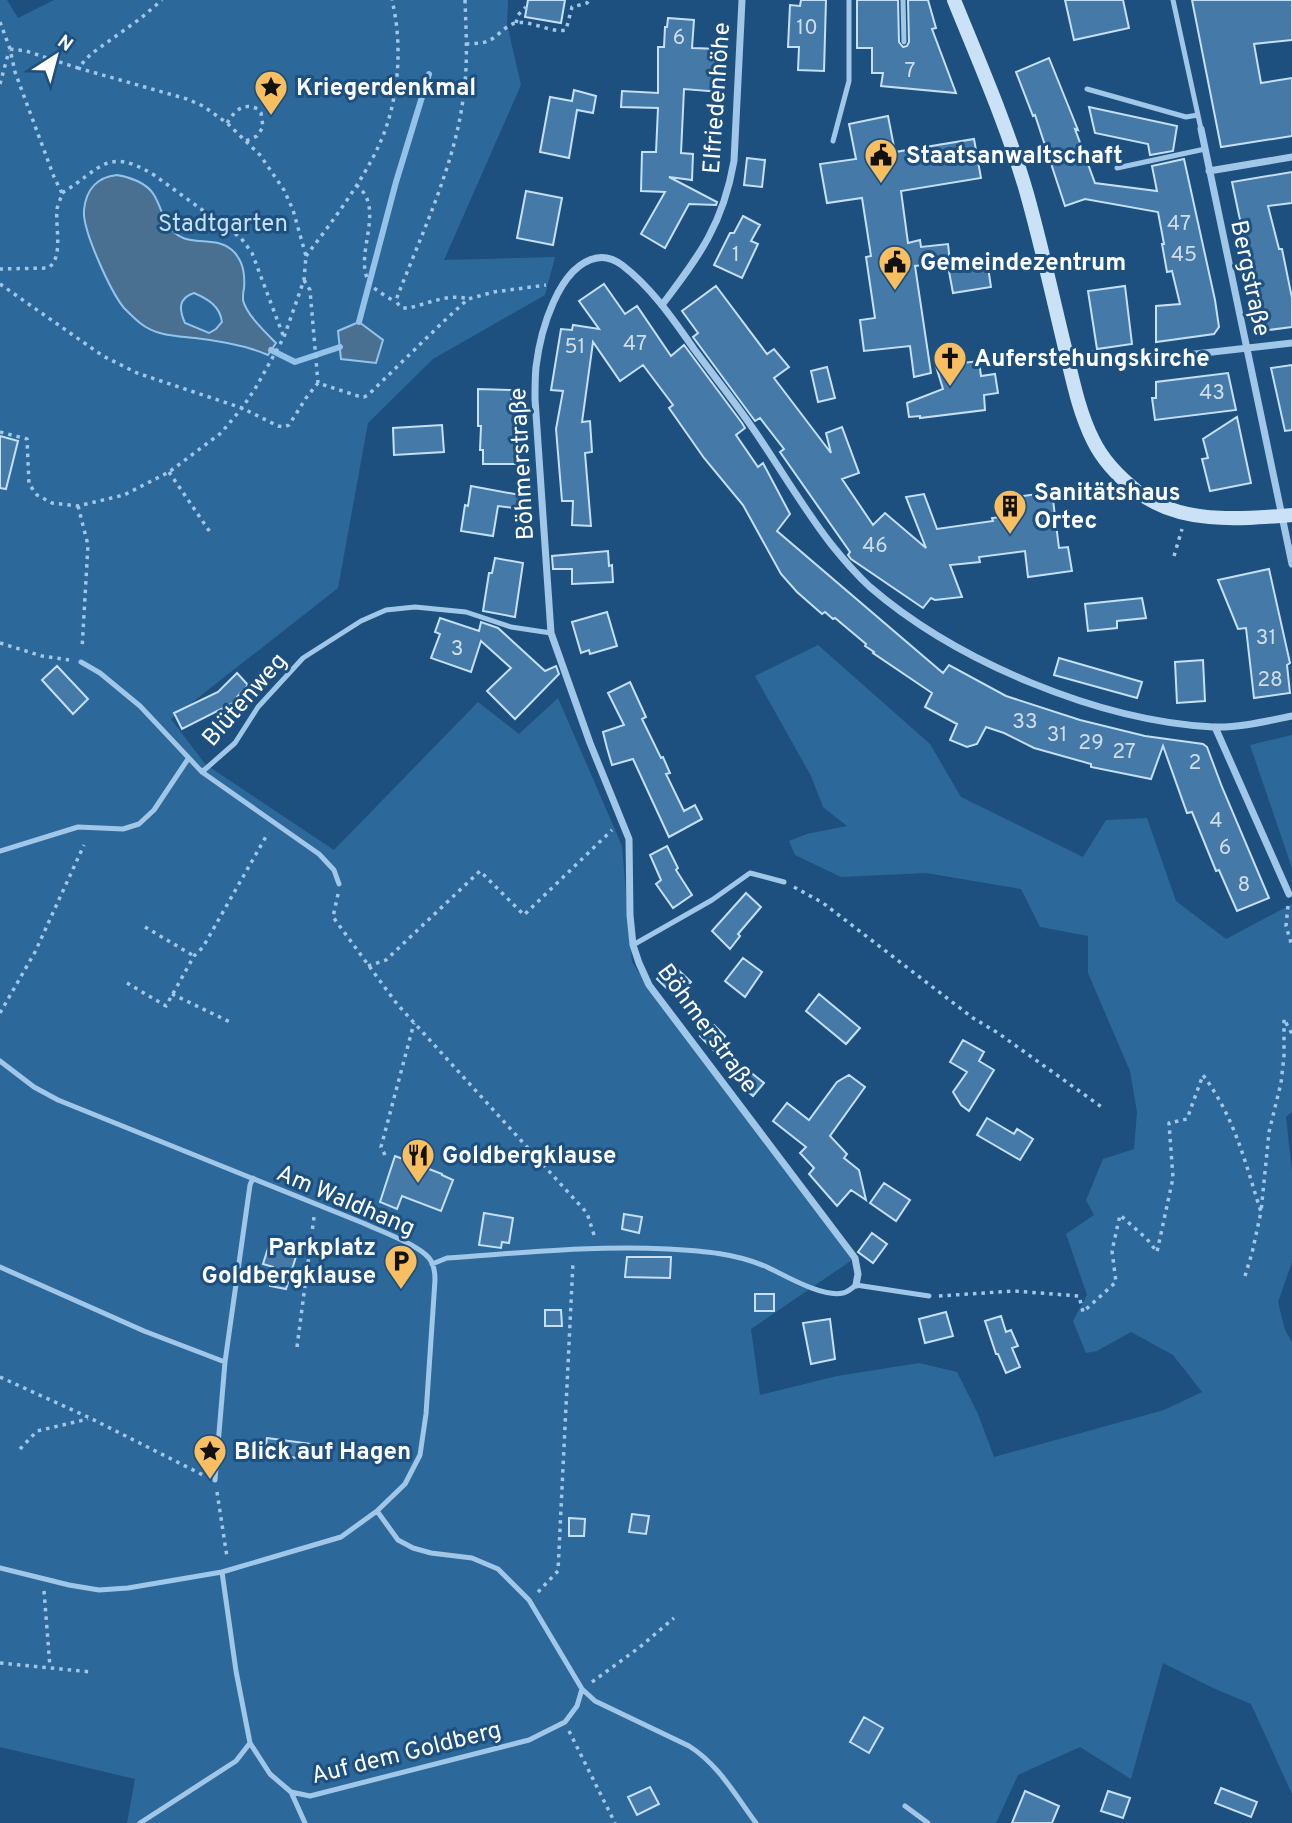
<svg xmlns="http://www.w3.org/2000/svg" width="1292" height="1823" viewBox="0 0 1292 1823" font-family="Overpass,sans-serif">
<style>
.green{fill:#2d689b}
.water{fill:#496f91;stroke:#94c3ea;stroke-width:2;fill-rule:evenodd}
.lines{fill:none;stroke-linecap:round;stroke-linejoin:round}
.stream{stroke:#94c3ea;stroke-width:6}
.building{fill:#457aa8;stroke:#c4dff6;stroke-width:2}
.path{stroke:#a0c7e8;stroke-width:3.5;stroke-dasharray:3.5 5;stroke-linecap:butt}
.service{stroke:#a0c7e8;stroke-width:5}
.minor{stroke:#a0c7e8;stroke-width:7}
.secondary{stroke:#cbe2f6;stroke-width:14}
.labels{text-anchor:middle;stroke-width:6;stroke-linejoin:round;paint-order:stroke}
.number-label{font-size:21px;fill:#d0dee9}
.poi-label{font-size:24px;font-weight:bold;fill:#fff;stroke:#1d507e;text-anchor:start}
.street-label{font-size:24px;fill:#fff;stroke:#1d507e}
.park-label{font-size:24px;fill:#c4dff6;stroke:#1d507e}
</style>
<rect width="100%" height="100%" fill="#1d507e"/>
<path class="green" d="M0,0H7L18,18L54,0H508L507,24L521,85L444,260L555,257L545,295L433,359L368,423L338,588L171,719L205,764L334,850L478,702L519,734L558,698L622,846L632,962L647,985L855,1258L751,1329L760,1395L837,1376L919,1363L957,1372L978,1414L994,1457L1164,1410L1202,1392L1173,1355L1131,1332L1097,1351L1086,1353L1073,1321L1087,1295L1066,1234L1094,1215L1086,1200L1103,1159L1134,1149L1137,1112L1130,1071L1088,973V936L1040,927L1021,889L926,873L841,877L795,855L789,841L807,834L847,826L823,807L811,776L755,676L818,645L930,744L961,797L1083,857L1106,820L1147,818L1176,901L1226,939L1292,904V1112L1286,1117L1292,1171V1262L1278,1302L1285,1330L1292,1342V1794L1251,1704L1213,1688L1163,1663L1131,1779L1080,1747L1018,1775L996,1823H127L135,1779L0,1747Z
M1292,735V868L1250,745Z"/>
<path class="water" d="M117,175C130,177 147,183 154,195C162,208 163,223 175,233C192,248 219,234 235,253C244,264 245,276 244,289C243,291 243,298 243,300C246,314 265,332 276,343L268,355C245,345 221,341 195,338C176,336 156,336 140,323C135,319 129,313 124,308C111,292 82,230 84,210C86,190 97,177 117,175ZM194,293C208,299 220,306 222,322L216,329L209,333L185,323C179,310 178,298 194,293Z
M359,322L383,340L376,363L341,359L338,331Z"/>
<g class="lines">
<path class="stream" d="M359,322L396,182L429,74
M271,350L295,362L340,347"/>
</g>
<path class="building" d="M528,0H565L561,23L525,17Z
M801,0H826L824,71L798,70L799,47H788L790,5L800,6Z
M857,0H898L899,42L903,47L907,46L909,42L908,0H928L936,28L932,29L956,93L881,86L883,73H872V48H857Z
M1065,0H1123L1129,28L1074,40Z
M1192,0H1292V40L1254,44L1261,83L1292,78V136L1221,147Z
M668,18L694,20L692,48L722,49L720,92L684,89L681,153L693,154L692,180L669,177L717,202L716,205L689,204L665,248L641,234L665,192L641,191L642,152H656L658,108L621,107L622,91L658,93V47H664L665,27H667Z
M1049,58L1078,130L1075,129L1095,183L1157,191L1152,166L1184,159L1215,300L1219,327L1214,334L1156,342V306L1180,304L1172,271L1167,272L1162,244H1164L1158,212L1085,199L1065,206L1035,115L1033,116L1016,72Z
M574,90L596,96L593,113L577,110L569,158L540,152L550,97L572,101Z
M1089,107L1177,126L1173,151L1150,155L1148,144L1095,133Z
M888,116L895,152L974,139L981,178L901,191L908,243L920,240L921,247L948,244L950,262L915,266L931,373L914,377L910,346L864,351L860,320L875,318L866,257L871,256L862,198L827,203L820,164L856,159L849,124Z
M747,158L765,160L762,187L744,185Z
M1292,172V203L1268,206L1279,249H1282L1292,298V327L1269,330L1262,324L1232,182Z
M526,191L562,198L553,245L517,238Z
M743,216L760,225L751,241L758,244L742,278L714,265L730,233H734Z
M987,260L991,287L953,293L948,266Z
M604,284L625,314L637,306L671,356L684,345L742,423L745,428L736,435L758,467L763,463L790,514L777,531L943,673L949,665L1006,696L1080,720L1145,736L1203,744L1207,747L1222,787L1269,898L1237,911L1219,870L1216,871L1192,812L1187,813L1163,746L1151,779L1091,767V764L1034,748L1004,733L986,727L977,744L967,747L950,740L957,724L925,707L932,693L873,653L874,652L865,646L866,644L835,618L833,619L825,612L822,614L797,592L781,574L743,505L704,458L669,408L673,405L643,365L620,381L593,342L582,422L590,421L592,452L585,453L591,526L572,525L573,501H562L556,429L563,391L551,390L561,329L572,330L573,325L599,329L579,301Z
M716,286L767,354L774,349L789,367L774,378L831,453L826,433L842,427L859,473L842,479L873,525L885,513L926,548L906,497L924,494L937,529L993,521L992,518L1019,515L1016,497L1052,492L1059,548L1068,547L1072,571L1028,577L1025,551L979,557L980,562L950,565L962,597L935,600L931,598L923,608L851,559L848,555L850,552L780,452L784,449L760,418L755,421L693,337L698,333L682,311Z
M1125,286L1132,344L1097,349L1088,291Z
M979,361L981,376L995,374L998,393L984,395L985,410L920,418V416L909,417L907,403L943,389L936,366Z
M1292,365V430L1285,431L1271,368Z
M827,367L835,398L818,402L811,371Z
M1228,373L1236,410L1155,420L1152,398H1156V382Z
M478,389L512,390L511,406H514V431H517V464H483V450H480L481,426H478Z
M1237,417L1251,483L1210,491L1202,459L1208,458L1203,439Z
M442,425L444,452L394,455L393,428Z
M0,436L18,441L6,489L0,488Z
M471,486L531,497L529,510L498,506L493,536L461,531L465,505L468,506Z
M608,551L609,566L612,565L613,582L572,584V569H553L552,556Z
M495,558L523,563L515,617L483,611L489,573H492Z
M1269,569L1290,663L1287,665L1290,693L1254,698L1246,628L1238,629L1218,580Z
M1142,598L1146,618L1117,621V628L1088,631L1085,604Z
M607,612L617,646L590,654L589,650L581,653L572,622Z
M440,618L479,631L481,622L498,628L545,671L556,666L559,674L515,719L487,691L511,668L481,641L471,672L431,658L440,634L435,632Z
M1059,658L1142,682L1137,698L1054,675Z
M1203,660L1205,701L1177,703L1175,662Z
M57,666L88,699L73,714L42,680Z
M237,673L248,685L237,697L239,700L182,729L174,713L218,692Z
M630,682L646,717L642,719L661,758L663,757L670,773L666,774L684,811L695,805L702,819L669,837L633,759L612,765L607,748L603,732L624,725L608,693Z
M667,846L678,868L676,870L692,895L673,908L656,884L661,880L650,855Z
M746,893L761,907L738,934L740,936L730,949L712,931Z
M743,958L762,972L745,997L725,981Z
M672,964L691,982L676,997L657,979Z
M819,994L860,1028L846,1044L806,1011Z
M714,1025L725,1036L714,1051L700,1036Z
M963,1040L984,1052L979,1061L994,1070L969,1111L961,1105L953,1092L967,1072L950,1062Z
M749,1071L764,1083L753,1096L740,1085Z
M849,1075L865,1087L830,1136L847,1154L844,1158L859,1170L866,1200L851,1190L837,1206L809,1174L814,1168L800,1153L806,1147L773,1121L787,1103L809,1120L837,1082Z
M987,1118L1014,1134L1017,1129L1033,1139L1020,1160L977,1135Z
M395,1156L442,1174V1175L453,1180L441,1211L402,1196L397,1209L380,1202Z
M884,1183L910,1200L896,1221L870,1203Z
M484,1213L513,1218L509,1243L502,1242L501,1248L479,1245Z
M624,1214L642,1217L639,1233L622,1229Z
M872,1233L887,1244L873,1263L858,1252Z
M270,1242L298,1250L286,1289L270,1286L273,1267L263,1264Z
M627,1257H671L670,1278L625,1277Z
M755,1294H774V1311H755Z
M545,1310H561L562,1326H545Z
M946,1312L953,1336L925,1343L919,1319Z
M1001,1316L1006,1332L1011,1330L1018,1346L1012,1348L1020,1367L1006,1373L998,1354H996L985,1321Z
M830,1319L835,1359L811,1364L803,1323Z
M267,1438L312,1444L310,1460L265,1453Z
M632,1514L649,1516L646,1534L629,1532Z
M569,1518L585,1519L584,1536H569Z
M864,1717L883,1728L869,1753L850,1742Z
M650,1787L659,1804L637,1815L628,1797Z
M1221,1788L1257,1802L1251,1817L1215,1803Z
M1025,1791L1059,1806L1052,1823H1012Z
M1108,1791L1130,1798L1123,1818L1101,1811Z"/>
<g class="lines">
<path class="path" d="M465,0C466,30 468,61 464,91C457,161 421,235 396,300L398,304L402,308H408C428,304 448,293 468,299
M0,22L10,49L15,72L54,177L62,193C61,198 58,204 57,209C55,226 64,258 48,268L0,269
M516,23L518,15L526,7
M466,44C473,43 482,44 488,41C498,37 505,25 516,23C532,20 549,33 566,30L572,7L587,3L589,0
M10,49L26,51L78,68L91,54L141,18L162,0
M0,84L9,51
M227,123C235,111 242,102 258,109L261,113L263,127L257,136L246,141
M356,185C389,209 349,260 372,286C378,292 388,297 395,302
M62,193C101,169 107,146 154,175L241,238L252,253L283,335
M306,256C332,222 363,181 380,143C399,100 403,46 392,0
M304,280L310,290L318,383
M0,284L103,356L137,373L242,408L278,426L284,427L289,425L306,398L318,383L358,396L364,397L368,395L443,322L468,299L494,292L546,285
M1083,354L1094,352L1095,358
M0,432L27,439L29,484L37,495L52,503L78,506L124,495L169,472L221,433L242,408L255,389L284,337L304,280L306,256L293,210L284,190L260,155L227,123L203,106L187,99L78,68
M169,472L210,532
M78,506L88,545L82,649
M1174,556L1182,529
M0,643L42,656L69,660
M794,887L823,903L973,1018L998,1033L1103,1108
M338,894L333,917L397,1004L587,1213L595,1238
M1288,906L1286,926L1292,946
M145,927L194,956
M368,966L386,960L480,871L524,915L612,830
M127,983L166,1006L194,956L203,947L268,833
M172,994L232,1023
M0,1013L35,952L84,845
M385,1155L381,1147L414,1023
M1245,1276L1252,1253L1261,1212
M939,1296L1014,1291L1079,1296L1083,1312L1116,1282L1112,1251L1120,1215L1147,1239L1157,1252L1173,1178L1169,1123L1187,1119L1203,1075C1235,1118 1245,1162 1261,1212L1269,1132L1281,1083L1284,1056V1019L1292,1034
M297,1347L314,1217
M0,1377L90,1418L203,1475
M20,1449L37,1431L88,1419
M217,1492L227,1557
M44,1591L50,1667
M538,1592L558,1571L573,1262
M0,1663L91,1672
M592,1682L640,1647L674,1618
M569,1731L615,1823"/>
<path class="service" d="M903,0L904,42
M1173,0L1201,129
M1087,89L1186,117L1198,115
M833,141L849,81V0
M1117,168L1205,149
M81,662L100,673L140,706L202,772L319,854L334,870L339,884
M202,772L235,743L258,707L303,658L361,621L386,610L415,607L466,612L511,627L551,633
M0,851L78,827L123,829L139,824L154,810L188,759
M633,945L712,900L750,873L784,882
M0,1061L34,1087L58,1100L363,1223C380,1231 417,1244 429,1258C434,1264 435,1272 435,1280L426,1414L420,1455L405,1484L377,1511L341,1537L222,1572L128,1588L99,1590L69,1585L0,1568
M432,1264L447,1258C521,1253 594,1245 668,1249C703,1251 735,1253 767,1267C786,1276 823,1298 843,1293C848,1292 852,1288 856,1285L929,1296
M0,1267L144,1331L225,1362
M215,1480L225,1362L250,1185L253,1178
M222,1572L236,1671L250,1743L270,1774L291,1792L310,1796L529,1740L565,1722L577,1706L582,1689L529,1600L498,1569L472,1558L431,1553L413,1548L398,1540L377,1511
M582,1689L595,1701L689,1746C718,1764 736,1796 756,1823
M291,1792L305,1823
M905,1806L928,1823
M140,1823L236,1761L250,1743"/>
<path class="minor" d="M1201,129L1292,564
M1209,171L1292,157
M662,305C700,255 723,224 734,161L742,0
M1107,364L1292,343
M1215,727L1289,894
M856,1285L858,1274L855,1258L649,985L639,963L633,945L630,915L629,839L590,743L551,633L535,399C535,388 535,377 536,367C540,333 558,265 597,258C606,256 615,260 622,265C651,287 673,319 694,349C714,376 735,402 754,430C780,468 803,508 831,544C843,559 856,574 870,587C957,662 1099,721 1213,727C1239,728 1267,721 1292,716"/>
<path class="secondary" d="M954,0C980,64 1008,128 1027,194C1041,244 1052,294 1064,344C1072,376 1078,410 1093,440C1103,461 1120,478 1138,492C1181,525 1241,519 1292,515"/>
</g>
<defs>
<symbol id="sight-pin" viewBox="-11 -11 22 30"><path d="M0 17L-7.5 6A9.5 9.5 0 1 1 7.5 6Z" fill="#f8be5f" stroke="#1d507e"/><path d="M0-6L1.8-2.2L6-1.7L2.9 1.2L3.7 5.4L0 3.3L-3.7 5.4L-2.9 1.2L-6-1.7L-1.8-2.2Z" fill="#111"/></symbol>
<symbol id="civic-pin" viewBox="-11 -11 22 30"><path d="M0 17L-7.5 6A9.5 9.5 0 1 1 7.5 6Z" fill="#f8be5f" stroke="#1d507e"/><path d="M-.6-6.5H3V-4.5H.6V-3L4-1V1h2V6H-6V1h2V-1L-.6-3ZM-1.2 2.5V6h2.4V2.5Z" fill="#111"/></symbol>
<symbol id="church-pin" viewBox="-11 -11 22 30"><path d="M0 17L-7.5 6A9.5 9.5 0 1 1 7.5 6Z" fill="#f8be5f" stroke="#1d507e"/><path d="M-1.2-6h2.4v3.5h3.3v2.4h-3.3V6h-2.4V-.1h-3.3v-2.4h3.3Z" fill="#111"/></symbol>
<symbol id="building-pin" viewBox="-11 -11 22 30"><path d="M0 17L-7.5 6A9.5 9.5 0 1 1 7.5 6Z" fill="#f8be5f" stroke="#1d507e"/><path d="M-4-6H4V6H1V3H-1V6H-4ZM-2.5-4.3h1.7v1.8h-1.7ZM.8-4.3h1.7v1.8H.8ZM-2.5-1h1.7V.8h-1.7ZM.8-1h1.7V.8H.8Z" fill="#111"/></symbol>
<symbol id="restaurant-pin" viewBox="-11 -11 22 30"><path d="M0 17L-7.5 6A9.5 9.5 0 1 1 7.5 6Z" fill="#f8be5f" stroke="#1d507e"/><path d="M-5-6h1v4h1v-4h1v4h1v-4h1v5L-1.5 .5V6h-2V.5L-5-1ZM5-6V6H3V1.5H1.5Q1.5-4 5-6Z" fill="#111"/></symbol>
<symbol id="parking-pin" viewBox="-11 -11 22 30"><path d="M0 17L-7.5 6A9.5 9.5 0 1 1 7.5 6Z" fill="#f8be5f" stroke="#1d507e"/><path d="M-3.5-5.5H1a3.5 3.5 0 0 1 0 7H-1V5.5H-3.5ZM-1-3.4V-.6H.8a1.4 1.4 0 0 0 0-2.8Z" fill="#111"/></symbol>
</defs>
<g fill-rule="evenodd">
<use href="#sight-pin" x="252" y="68" width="38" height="52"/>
<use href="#civic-pin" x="862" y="136" width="38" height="52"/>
<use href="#civic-pin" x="876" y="243" width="38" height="52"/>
<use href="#church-pin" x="931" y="339" width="38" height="52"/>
<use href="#building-pin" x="991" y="487" width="38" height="52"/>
<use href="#restaurant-pin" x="399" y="1136" width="38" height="52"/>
<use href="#parking-pin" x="382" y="1242" width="38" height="52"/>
<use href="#sight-pin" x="191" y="1432" width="38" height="52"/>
</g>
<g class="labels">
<g class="number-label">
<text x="807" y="34">10</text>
<text x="679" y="44">6</text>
<text x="910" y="77">7</text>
<text x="1179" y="230">47</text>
<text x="736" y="261">1</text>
<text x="1184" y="261">45</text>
<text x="635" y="350">47</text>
<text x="575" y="353">51</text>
<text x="1212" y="399">43</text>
<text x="875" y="552">46</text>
<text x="1266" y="644">31</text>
<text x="457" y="655">3</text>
<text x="1270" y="686">28</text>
<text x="1025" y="728">33</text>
<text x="1057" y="741">31</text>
<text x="1091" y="749">29</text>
<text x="1124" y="758">27</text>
<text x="1195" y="769">2</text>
<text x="1216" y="827">4</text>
<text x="1225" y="854">6</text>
<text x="1244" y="891">8</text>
</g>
<g class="poi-label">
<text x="296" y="95">Kriegerdenkmal</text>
<text x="906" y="163">Staatsanwaltschaft</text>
<text x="920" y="270">Gemeindezentrum</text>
<text x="974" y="366">Auferstehungskirche</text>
<text x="1034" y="500">Sanitätshaus<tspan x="1034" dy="28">Ortec</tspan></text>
<text x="442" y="1163">Goldbergklause</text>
<text x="376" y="1255" text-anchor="end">Parkplatz<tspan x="376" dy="28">Goldbergklause</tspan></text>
<text x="234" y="1459">Blick auf Hagen</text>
</g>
<g class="street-label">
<text transform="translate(716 98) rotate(-86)" y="8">Elfriedenhöhe</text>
<text transform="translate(1251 278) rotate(78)" y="8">Bergstraße</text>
<text transform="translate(521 464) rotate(-93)" y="8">Böhmerstraße</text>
<text transform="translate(244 699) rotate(-49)" y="8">Blütenweg</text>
<text transform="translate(708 1028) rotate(54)" y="8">Böhmerstraße</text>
<text transform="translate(346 1200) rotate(23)" y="8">Am Waldhang</text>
<text transform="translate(406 1752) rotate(-14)" y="8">Auf dem Goldberg</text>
</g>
<g class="park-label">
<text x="223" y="231">Stadtgarten</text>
</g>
</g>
<g transform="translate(56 56) rotate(36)" stroke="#1d507e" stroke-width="5" paint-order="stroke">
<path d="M0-5L12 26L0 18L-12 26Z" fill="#ffffff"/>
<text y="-10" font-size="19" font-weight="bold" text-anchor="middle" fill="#ffffff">N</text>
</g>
</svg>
